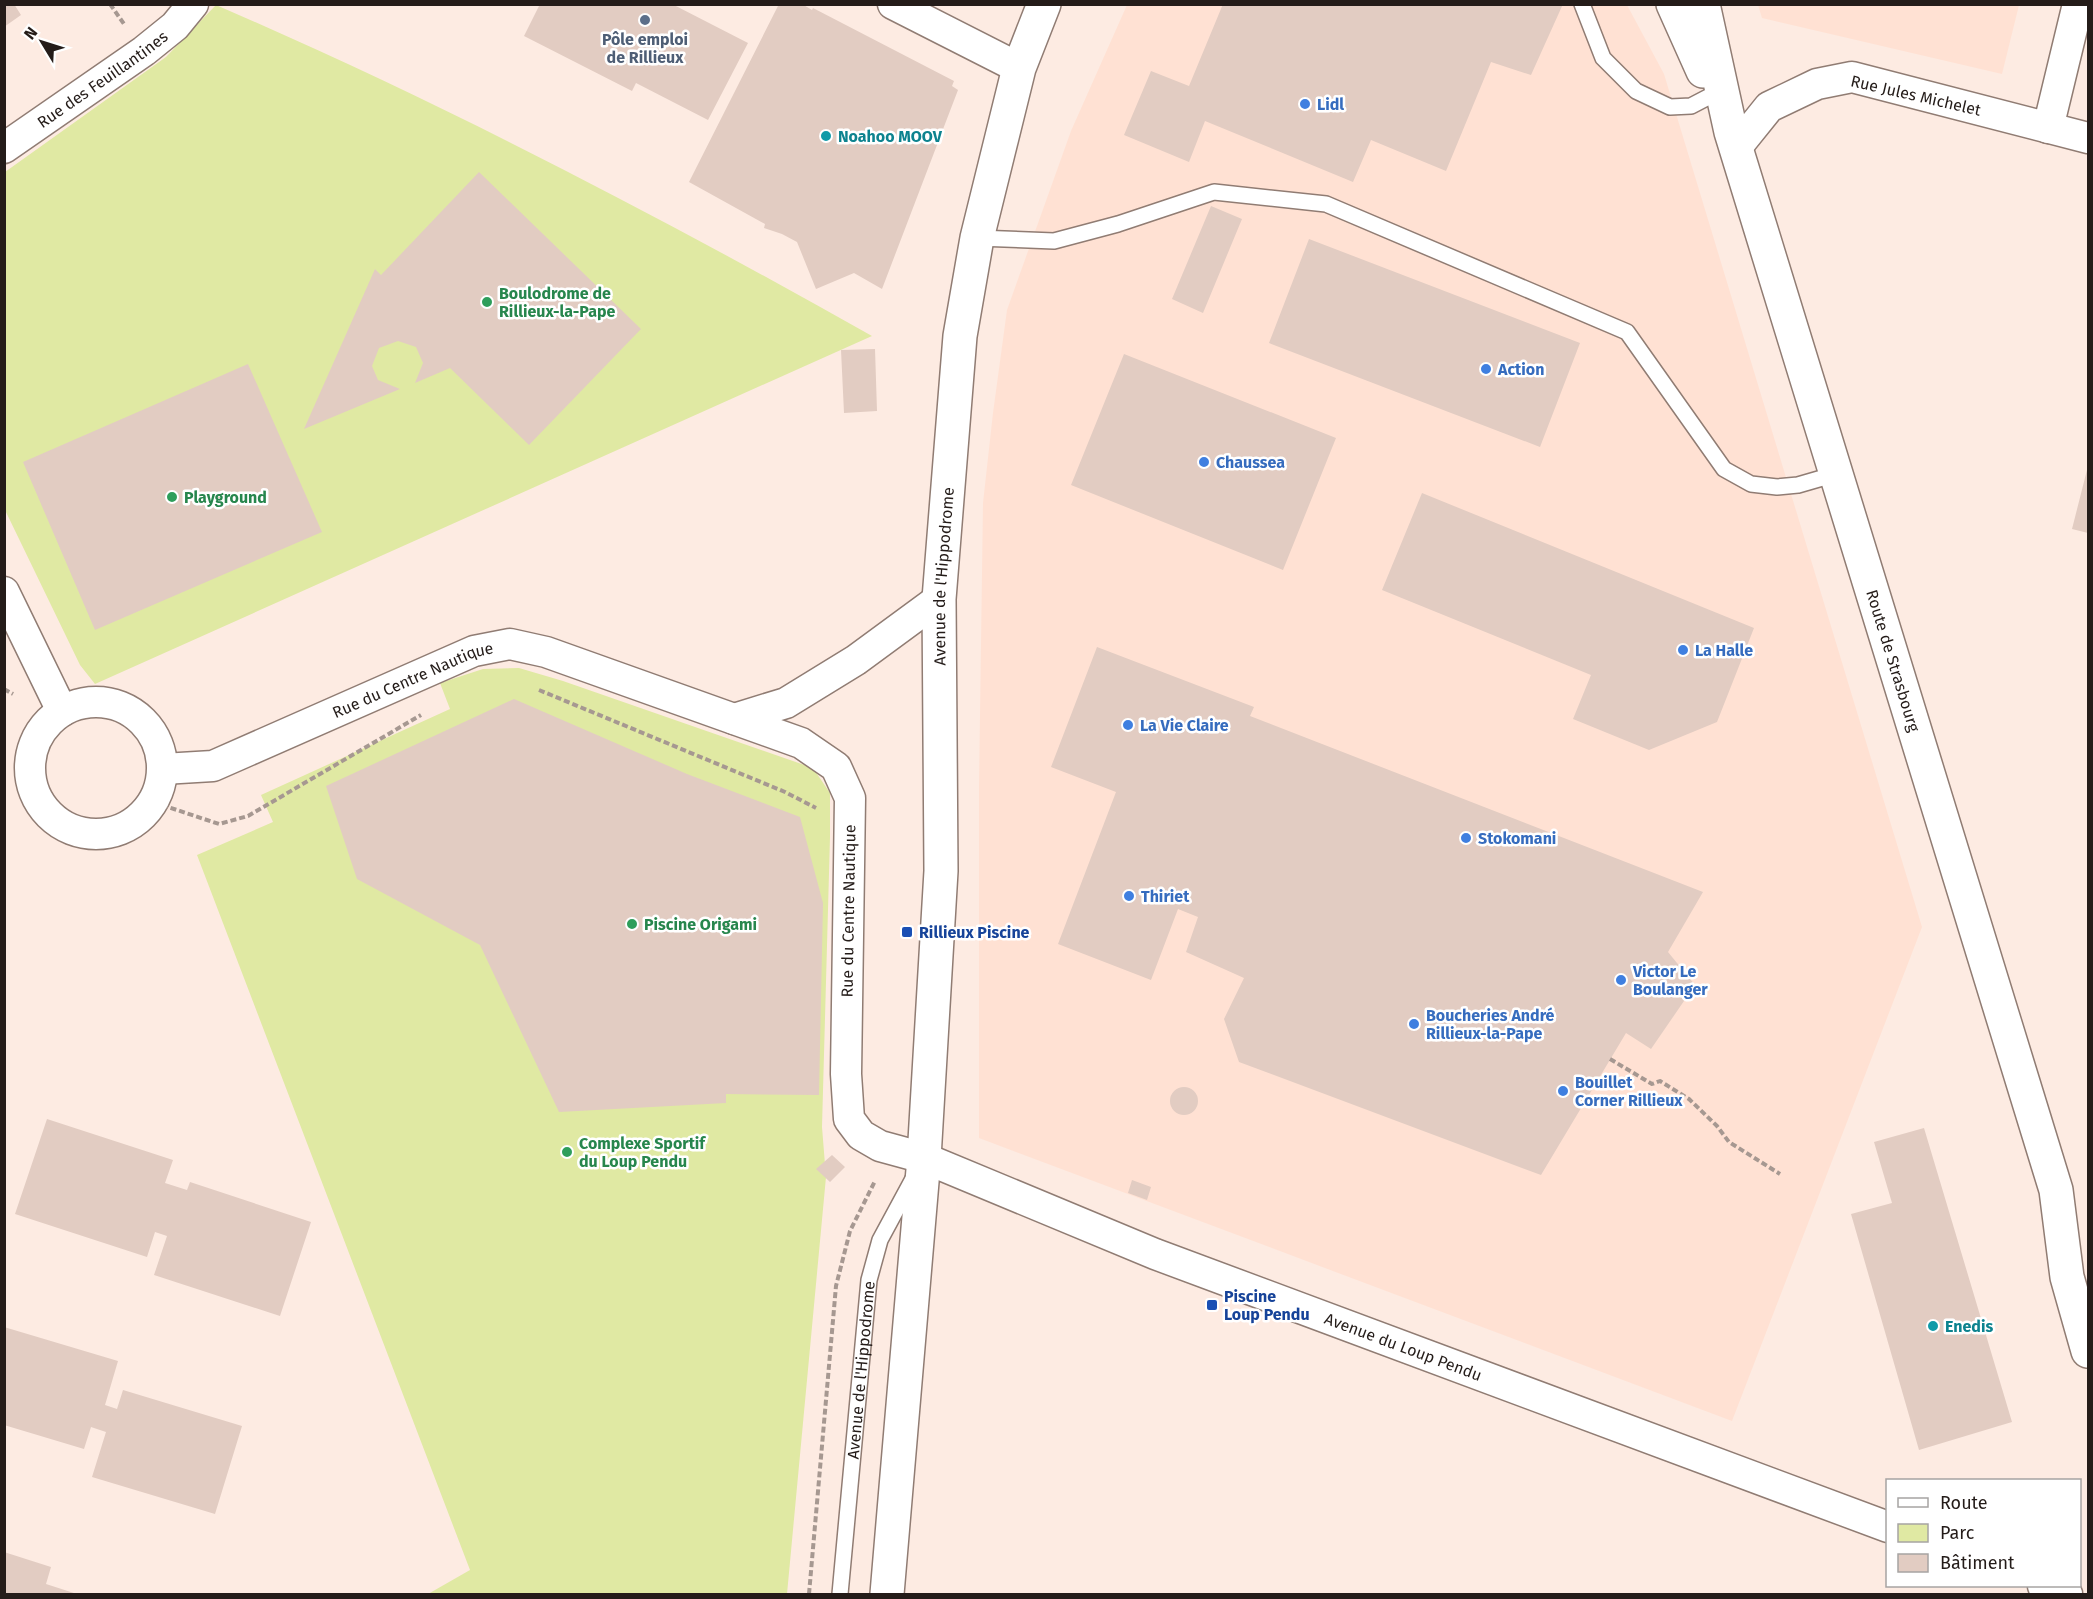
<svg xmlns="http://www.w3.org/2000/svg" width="2093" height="1599" viewBox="0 0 2093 1599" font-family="'Fira Sans',sans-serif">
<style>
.built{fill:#ffe1d3}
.green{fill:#e0e9a3}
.building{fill:#e2ccc2}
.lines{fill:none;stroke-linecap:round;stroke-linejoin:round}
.service-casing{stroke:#907c73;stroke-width:18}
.minor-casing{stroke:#907c73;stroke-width:33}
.secondary-casing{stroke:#907c73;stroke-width:36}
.path{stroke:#a69891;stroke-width:4;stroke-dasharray:6 3;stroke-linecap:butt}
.service{stroke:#fff;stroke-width:15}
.minor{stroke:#fff;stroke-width:30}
.secondary{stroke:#fff;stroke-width:33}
.service-dot{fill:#5c6f8a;stroke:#fff;stroke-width:2}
.shop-dot{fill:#3f7fe0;stroke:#fff;stroke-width:2}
.culture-dot{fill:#0f9aa8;stroke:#fff;stroke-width:2}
.leisure-dot{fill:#2e9e5b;stroke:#fff;stroke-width:2}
.transit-dot{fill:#1a4fb4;stroke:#fff;stroke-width:2}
.labels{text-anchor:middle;stroke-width:5;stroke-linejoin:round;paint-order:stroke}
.service-label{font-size:16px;font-weight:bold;fill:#4e5e75;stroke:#fff}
.street-label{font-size:16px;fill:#241c19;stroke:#fff}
.shop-label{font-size:16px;font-weight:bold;fill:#366cbe;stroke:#fff;text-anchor:start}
.culture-label{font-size:16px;font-weight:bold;fill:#0d838f;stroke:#fff;text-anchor:start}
.leisure-label{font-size:16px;font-weight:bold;fill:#27864d;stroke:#fff;text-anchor:start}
.transit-label{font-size:16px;font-weight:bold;fill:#164399;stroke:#fff;text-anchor:start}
</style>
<rect width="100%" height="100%" fill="#fdebe2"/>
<path class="built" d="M1127,5H1627L1664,74L1922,927L1732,1421L979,1138V787L983,503L993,413L1007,310L1071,131Z
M1758,5V4L2019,5L2002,74L1762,18Z"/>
<path class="green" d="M216,5C441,102 659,216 872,336L95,684L80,665L5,510V172L166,57Z
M519,668L563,681L813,768L830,793V837L822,1127L826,1177L787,1594H428L470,1570L197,855L273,822L261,795L450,709L440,683L483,669Z"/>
<path class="building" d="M4,4H14L21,15L4,27Z
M540,4H672L748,43L708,120L636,83L632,91L524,36Z
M779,4H802L812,10L813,8L954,81L952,86L958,90L882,289L854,273L816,289L797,242L782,234L764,228L765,224L689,182Z
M1223,4H1563L1531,75L1491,62L1446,171L1371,140L1353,182L1205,121L1189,162L1124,135L1151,71L1189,86Z
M479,172L641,329L529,445L450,368L415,383L423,363L416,347L398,341L379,348L372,366L378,380L400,389L304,429L375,269L381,275Z
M1211,206L1242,219L1203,313L1172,299Z
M1309,239L1580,343L1540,447L1269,343Z
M875,349L877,411L844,413L841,350Z
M1124,354L1336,438L1283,570L1071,485Z
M248,364L322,532L95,630L23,462Z
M2088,466V533L2072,529Z
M1422,493L1754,628L1717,722L1649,750L1573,719L1591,675L1382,590Z
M1097,647L1254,707L1250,716L1703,892L1668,952L1695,985L1651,1049L1626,1033L1541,1175L1239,1062L1224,1019L1244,978L1186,952L1198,917L1178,909L1151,980L1058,944L1116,792L1051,767Z
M514,699L687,774L800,817L823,903L819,1095L726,1094V1103L559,1112L480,945L357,879L326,786Z
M1170 1101a14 14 0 1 1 28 0a14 14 0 1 1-28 0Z
M47,1119L173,1160L165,1183L187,1190L190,1182L311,1222L280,1316L154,1275L167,1236L155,1232L147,1257L15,1214Z
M1924,1128L2012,1422L1919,1450L1851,1214L1892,1203L1874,1142Z
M832,1155L845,1167L830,1182L816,1169Z
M1132,1180L1151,1187L1147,1200L1128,1193Z
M4,1327L118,1361L105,1405L117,1409L123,1390L242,1426L215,1514L92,1477L106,1432L91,1427L84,1449L4,1425Z
M4,1552L51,1567L46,1584L77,1594H4Z"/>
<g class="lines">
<defs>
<g id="service">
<path d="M1582,4L1603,58L1636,91L1670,107L1691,106L1714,94"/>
<path d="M977,238L1054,241L1118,224L1214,192L1326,204L1627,332L1724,469L1751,484L1777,487L1798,485L1836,474"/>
<path id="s1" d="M840,1594L869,1280L880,1240L914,1177"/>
</g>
<g id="minor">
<path d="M893,4L1019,68"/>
<path d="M2048,128L2078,4"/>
<path id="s2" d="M4,148L144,51L175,26L193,4"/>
<path d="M1736,148L1769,107L1817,84L1852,77L2088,138"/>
<path d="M4,592L62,711"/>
<circle cx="96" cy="768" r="66"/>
<path d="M734,719L786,703L856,660L939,599"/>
<path id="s3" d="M163,769L213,766L474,651L510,644L546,652L801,743L836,767L850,798L846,1074L849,1119L861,1135L880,1146L924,1158L1155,1254L1888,1527"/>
<path d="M2043,1586L2067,1594"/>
</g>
<g id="secondary">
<path d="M1673,4L1703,71"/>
<path id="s4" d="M1703,4L1731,132L2056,1190L2067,1277L2088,1351"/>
<path id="s5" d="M887,1594L924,1158L941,871L939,599L960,336L977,238L1019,68L1044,4"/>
</g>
</defs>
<use href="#service" class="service-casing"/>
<use href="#minor" class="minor-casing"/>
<use href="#secondary" class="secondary-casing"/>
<path class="path" d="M110,4L124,24
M4,689L13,694
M539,690L785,792L816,808
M162,805L219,824L248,816L421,715
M1610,1059L1652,1084L1660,1081L1689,1099L1717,1126L1729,1142L1780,1174
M809,1594L836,1286L850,1231L875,1181"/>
<use href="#service" class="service"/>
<use href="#minor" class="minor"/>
<use href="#secondary" class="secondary"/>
</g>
<circle class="service-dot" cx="645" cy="20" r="6"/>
<g class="shop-dot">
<circle cx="1305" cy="104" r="6"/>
<circle cx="1486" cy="369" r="6"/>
<circle cx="1204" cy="462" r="6"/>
<circle cx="1683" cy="650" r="6"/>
<circle cx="1128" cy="725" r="6"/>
<circle cx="1466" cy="838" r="6"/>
<circle cx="1129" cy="896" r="6"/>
<circle cx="1621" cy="980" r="6"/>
<circle cx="1414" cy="1024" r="6"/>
<circle cx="1563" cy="1091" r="6"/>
</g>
<g class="culture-dot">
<circle cx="826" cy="136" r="6"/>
<circle cx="1933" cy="1326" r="6"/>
</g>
<g class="leisure-dot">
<circle cx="487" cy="302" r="6"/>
<circle cx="172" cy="497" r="6"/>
<circle cx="632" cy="924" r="6"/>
<circle cx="567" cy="1152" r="6"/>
</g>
<g class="transit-dot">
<rect x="901" y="926" width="12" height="12" rx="3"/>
<rect x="1206" y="1299" width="12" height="12" rx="3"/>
</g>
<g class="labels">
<g class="service-label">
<text x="645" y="45">Pôle emploi<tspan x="645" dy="18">de Rillieux</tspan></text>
</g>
<g class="street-label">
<text dy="6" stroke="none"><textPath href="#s2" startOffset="120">Rue des Feuillantines</textPath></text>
<text transform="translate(1916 95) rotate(13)" y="6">Rue Jules Michelet</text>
<text dy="6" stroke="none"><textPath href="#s5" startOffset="1020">Avenue de l'Hippodrome</textPath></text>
<text dy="6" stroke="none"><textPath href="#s4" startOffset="684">Route de Strasbourg</textPath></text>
<text dy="6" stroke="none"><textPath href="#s3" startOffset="268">Rue du Centre Nautique</textPath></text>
<text transform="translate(848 911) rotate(-89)" y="6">Rue du Centre Nautique</text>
<text dy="6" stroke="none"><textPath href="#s3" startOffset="1680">Avenue du Loup Pendu</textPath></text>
<text dy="6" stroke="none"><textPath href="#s1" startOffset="225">Avenue de l'Hippodrome</textPath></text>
</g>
<g class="shop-label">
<text x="1317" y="110">Lidl</text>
<text x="1498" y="375">Action</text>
<text x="1216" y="468">Chaussea</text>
<text x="1695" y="656">La Halle</text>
<text x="1140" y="731">La Vie Claire</text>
<text x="1478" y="844">Stokomani</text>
<text x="1141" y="902">Thiriet</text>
<text x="1633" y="977">Victor Le<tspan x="1633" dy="18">Boulanger</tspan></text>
<text x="1426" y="1021">Boucheries André<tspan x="1426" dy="18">Rillieux-la-Pape</tspan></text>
<text x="1575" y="1088">Bouillet<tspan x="1575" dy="18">Corner Rillieux</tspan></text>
</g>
<g class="culture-label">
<text x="838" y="142">Noahoo MOOV</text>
<text x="1945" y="1332">Enedis</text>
</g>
<g class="leisure-label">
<text x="499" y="299">Boulodrome de<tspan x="499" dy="18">Rillieux-la-Pape</tspan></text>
<text x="184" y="503">Playground</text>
<text x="644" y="930">Piscine Origami</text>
<text x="579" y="1149">Complexe Sportif<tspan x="579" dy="18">du Loup Pendu</tspan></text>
</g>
<g class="transit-label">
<text x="919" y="938">Rillieux Piscine</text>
<text x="1224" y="1302">Piscine<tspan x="1224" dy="18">Loup Pendu</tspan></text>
</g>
</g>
<rect width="2093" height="1599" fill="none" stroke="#241c19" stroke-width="12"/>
<rect x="1886" y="1479" width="195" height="108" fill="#ffffff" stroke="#a7a4a3" stroke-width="1.5"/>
<rect x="1898" y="1498" width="30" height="9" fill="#ffffff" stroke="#a7a4a3" stroke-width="1.5"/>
<text x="1940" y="1509" font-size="18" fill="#241c19">Route</text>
<rect x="1898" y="1524" width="30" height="18" fill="#e0e9a3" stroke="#a7a4a3" stroke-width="1.5"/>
<text x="1940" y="1539" font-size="18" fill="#241c19">Parc</text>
<rect x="1898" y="1554" width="30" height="18" fill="#e2ccc2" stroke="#a7a4a3" stroke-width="1.5"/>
<text x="1940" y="1569" font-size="18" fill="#241c19">Bâtiment</text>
<g transform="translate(42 42) rotate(308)" stroke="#ffffff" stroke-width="4.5" paint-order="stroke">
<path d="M0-4.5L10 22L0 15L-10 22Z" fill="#241c19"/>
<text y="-9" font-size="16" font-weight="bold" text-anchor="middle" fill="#241c19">N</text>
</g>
</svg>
